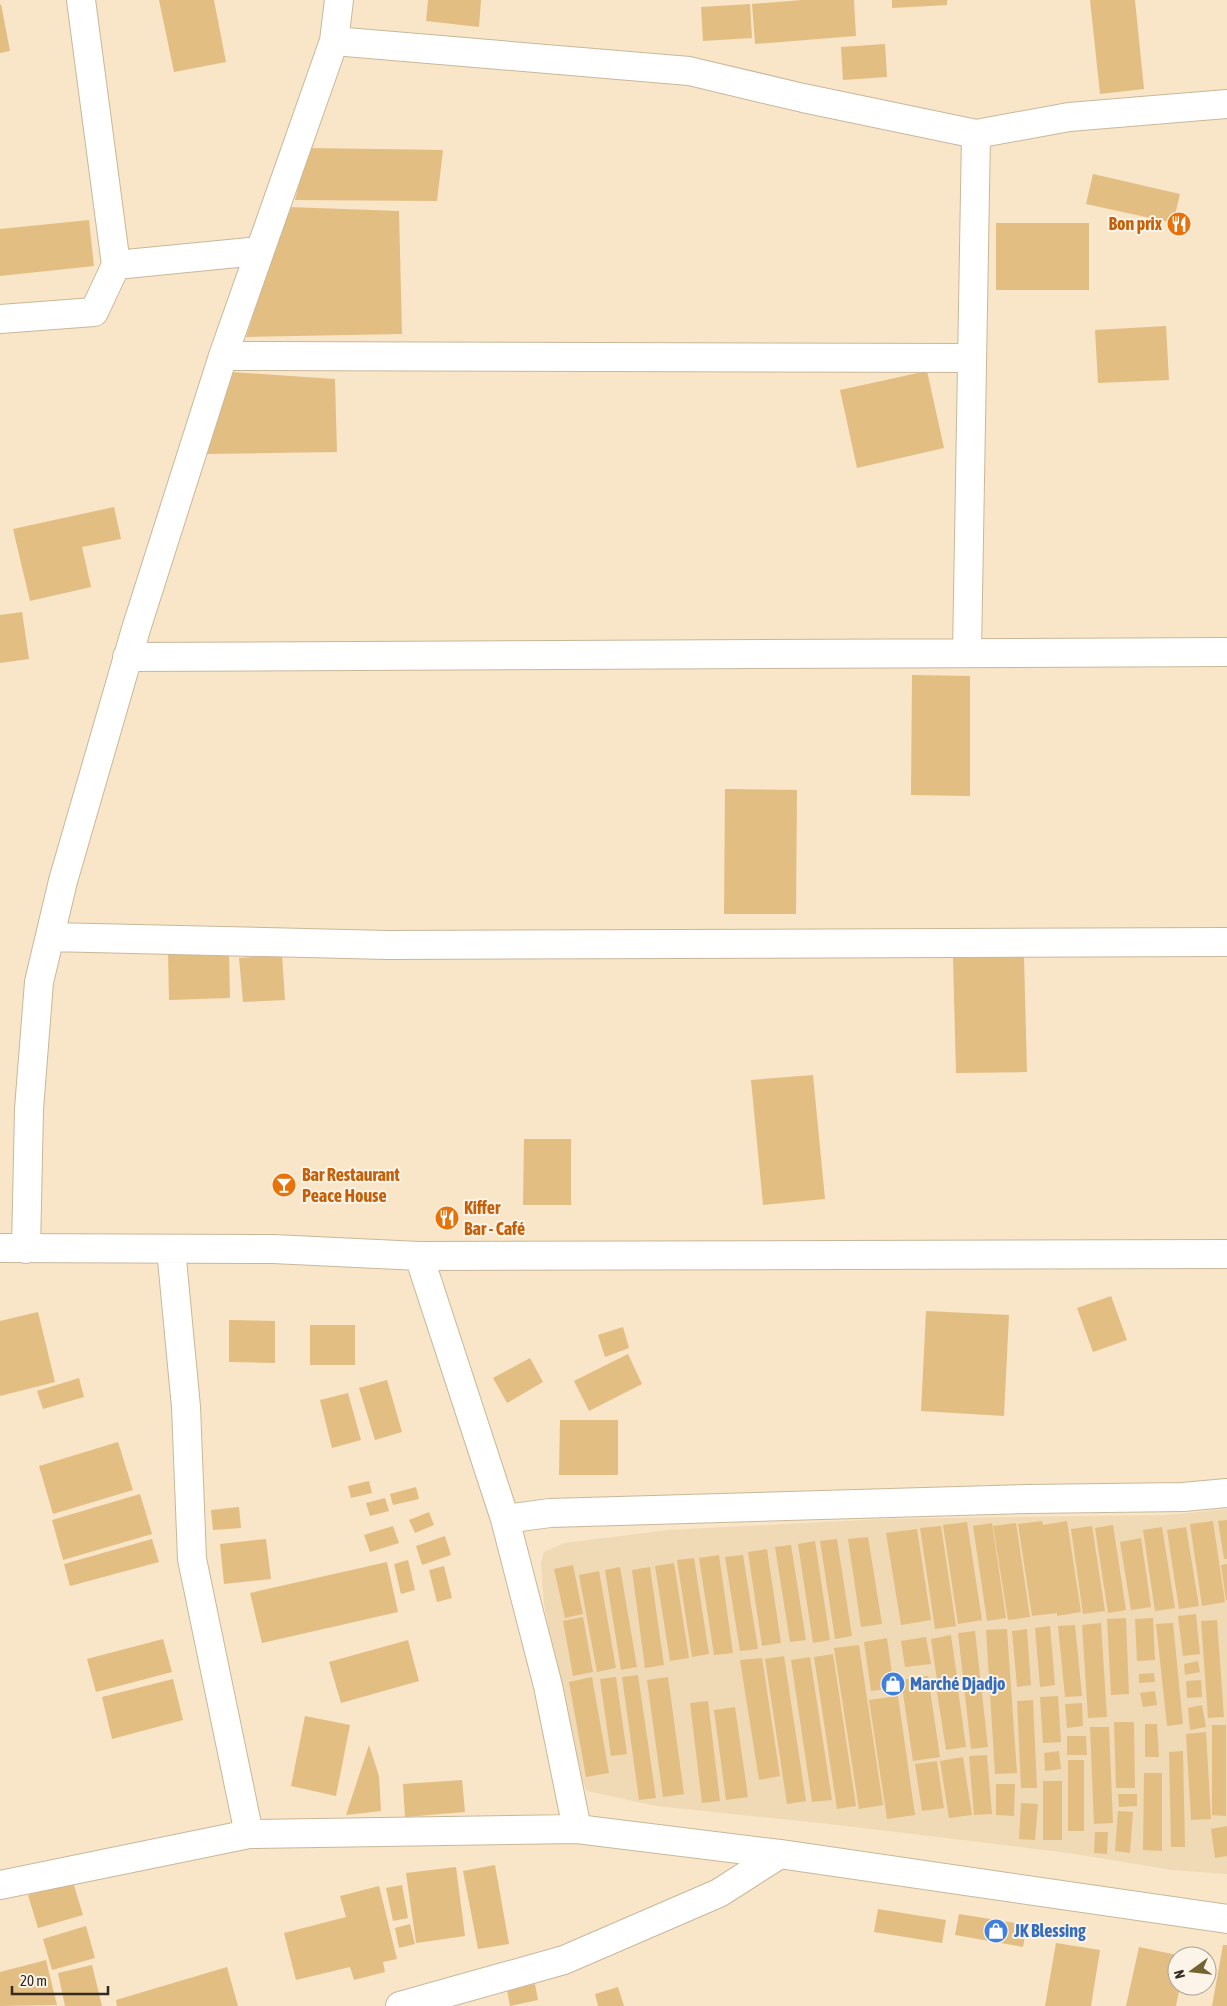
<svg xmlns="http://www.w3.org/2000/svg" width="1227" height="2006" viewBox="0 0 1227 2006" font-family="'Asap Condensed',sans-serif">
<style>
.built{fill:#f0d9b5}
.building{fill:#e3be83}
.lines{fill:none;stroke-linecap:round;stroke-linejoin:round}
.minor-casing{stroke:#cab79a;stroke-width:30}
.minor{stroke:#fff;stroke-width:28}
.labels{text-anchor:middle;stroke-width:4;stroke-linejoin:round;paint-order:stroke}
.food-label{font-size:18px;font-weight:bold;fill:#c56008;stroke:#fcf4e8;text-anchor:start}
.shop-label{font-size:18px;font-weight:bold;fill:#366cbe;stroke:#fcf4e8;text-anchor:start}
</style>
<rect width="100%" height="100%" fill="#f9e5c7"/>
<path class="built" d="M1227,1509V1874L1172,1870L1069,1853L838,1825L656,1806L587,1791L574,1764L544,1604L541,1563L544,1552L564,1543L669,1530L881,1519L1167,1515Z"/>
<path class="building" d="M159,0H214L226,62L174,72Z
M428,0H481L479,27L426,21Z
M802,0H854L856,36L755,44L752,4Z
M892,0H947V5L892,8Z
M1090,0H1135L1144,89L1100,94Z
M1,4L10,51L0,53V5Z
M750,4L752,38L703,41L701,7Z
M885,44L887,77L843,80L841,47Z
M308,148L443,150L437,201L295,200Z
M1093,174L1180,194L1173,223L1086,204Z
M288,207L399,211L402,334L246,337Z
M89,220L94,266L0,276V229Z
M996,223H1089V290H996Z
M1166,326L1169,380L1098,383L1095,330Z
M927,371L944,448L857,468L840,390Z
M231,372L335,379L337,452L207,454Z
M114,507L121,539L82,547L91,587L30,601L13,529Z
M22,612L29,659L0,663V615Z
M912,675L970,676V796L911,795Z
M725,789L797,790L796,914H724Z
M229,950L230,998L169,1000L168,952Z
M282,955L285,1000L243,1002L239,958Z
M1024,957L1027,1072L956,1073L953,958Z
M813,1075L825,1199L763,1205L751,1080Z
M524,1139H571V1205H523Z
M1111,1296L1127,1340L1093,1352L1077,1308Z
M926,1311L1009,1315L1004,1416L921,1411Z
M38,1312L55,1382L0,1396V1321Z
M229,1320L275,1321V1363L229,1362Z
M310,1325H355V1365H310Z
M623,1327L629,1348L605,1357L598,1335Z
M628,1354L642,1384L589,1411L574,1381Z
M530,1358L543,1382L507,1403L493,1378Z
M79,1378L84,1397L43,1409L37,1391Z
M387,1380L402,1432L375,1440L359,1388Z
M348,1393L361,1440L332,1448L320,1400Z
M560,1420H618V1475H559Z
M118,1442L133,1490L53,1514L39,1466Z
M369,1481L372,1493L351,1498L348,1486Z
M416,1487L419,1499L393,1505L390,1494Z
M140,1494L152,1534L63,1560L52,1520Z
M385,1498L389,1511L370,1516L366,1503Z
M239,1507L241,1528L213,1530L211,1510Z
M429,1512L434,1525L415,1533L409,1520Z
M1227,1520V1559H1224L1218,1521Z
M1042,1521L1043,1525L1067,1521L1081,1612L1057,1616V1613L1032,1616L1018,1524Z
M1213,1521L1225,1602L1202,1606L1190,1524Z
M967,1522L982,1620L958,1624L943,1525Z
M992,1523L1006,1618L987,1621L973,1526Z
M1016,1523L1030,1617L1008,1620L993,1526Z
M1113,1525L1126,1610L1108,1613L1095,1528Z
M393,1526L399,1543L370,1552L364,1535Z
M941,1526L956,1626L935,1629L920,1528Z
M1092,1526L1105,1611L1083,1614L1071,1529Z
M1162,1527L1175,1608L1155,1611L1143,1530Z
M1186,1527L1199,1606L1179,1609L1167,1530Z
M917,1529L931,1620L901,1625L886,1533Z
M445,1536L451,1555L422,1565L416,1546Z
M868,1537L882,1624L861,1627L848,1539Z
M1141,1538L1151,1607L1131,1610L1120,1542Z
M152,1539L159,1562L70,1586L64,1564Z
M266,1539L271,1579L224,1584L220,1544Z
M837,1539L852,1636L835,1639L820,1541Z
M815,1541L830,1640L813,1643L798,1544Z
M791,1545L806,1640L790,1642L775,1547Z
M767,1549L781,1643L762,1646L748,1552Z
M719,1555L733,1653L714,1655L699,1558Z
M743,1555L758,1649L740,1651L725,1557Z
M694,1558L709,1654L692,1657L677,1560Z
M408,1560L415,1590L401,1594L394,1564Z
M387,1562L398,1612L262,1643L250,1593Z
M674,1563L689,1658L670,1661L655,1566Z
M1227,1564V1600H1226L1221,1565Z
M573,1565L583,1614L565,1618L554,1569Z
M444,1566L452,1598L437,1602L429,1570Z
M620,1567L637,1667L621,1670L605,1570Z
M650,1567L664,1665L645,1668L632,1570Z
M599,1571L616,1668L597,1672L579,1575Z
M1196,1614L1200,1654L1183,1656L1178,1616Z
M583,1617L593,1672L573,1676L563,1621Z
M1126,1618L1129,1694L1111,1695L1107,1619Z
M1153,1618L1155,1660L1137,1661L1135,1619Z
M1217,1620L1224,1717L1208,1718L1201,1621Z
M1101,1623L1107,1717L1088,1718L1082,1625Z
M1173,1623L1183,1724L1167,1726L1156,1624Z
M1075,1625L1082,1696L1065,1697L1058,1626Z
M1050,1626L1055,1685L1040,1687L1035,1628Z
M1007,1629L1017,1773L995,1774L986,1630Z
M1027,1629L1031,1685L1017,1687L1012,1631Z
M975,1631L988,1747L971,1749L958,1633Z
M951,1635L957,1677L937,1680L931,1639Z
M926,1637L931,1664L905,1667L901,1641Z
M887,1638L894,1688L871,1691L864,1642Z
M163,1639L172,1672L96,1692L87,1659Z
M408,1640L419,1681L341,1703L329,1662Z
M859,1645L883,1805L859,1809L834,1648Z
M833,1654L856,1806L837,1809L814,1657Z
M784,1656L806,1801L787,1804L765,1659Z
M810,1657L832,1800L812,1802L791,1660Z
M762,1658L780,1776L759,1780L740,1660Z
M1198,1661L1200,1672L1185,1675L1184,1664Z
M1154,1673L1155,1682L1139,1683V1674Z
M638,1675L656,1798L639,1800L622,1677Z
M928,1676L940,1757L913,1761L901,1680Z
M592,1677L609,1773L586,1777L569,1682Z
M616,1677L627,1754L611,1756L600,1679Z
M668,1677L684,1794L663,1797L647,1680Z
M173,1679L183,1720L112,1739L102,1697Z
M1201,1680L1202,1697L1187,1698L1186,1681Z
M957,1682L966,1747L946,1750L936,1686Z
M1155,1691L1157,1705L1143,1707L1140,1693Z
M898,1696L915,1815L887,1819L869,1700Z
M1058,1696L1061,1742L1043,1743L1040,1697Z
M1033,1700L1037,1788H1021L1017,1701Z
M708,1701L720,1801L702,1803L690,1703Z
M1082,1703L1083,1726L1067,1728L1065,1704Z
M1202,1705L1206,1727L1190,1730L1188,1708Z
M735,1707L748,1797L726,1800L714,1710Z
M305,1716L350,1725L336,1796L291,1786Z
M1114,1722H1134L1135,1788H1116Z
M1145,1724H1157L1159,1757H1145Z
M1212,1725H1226V1816L1212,1815Z
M1090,1727H1109L1113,1823L1094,1824Z
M1206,1732L1211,1819L1191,1820L1186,1734Z
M1067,1736H1086L1087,1755H1067Z
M369,1745L379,1776L381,1811L346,1815Z
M1059,1751L1061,1769L1045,1771L1044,1753Z
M1183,1751L1185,1847H1171L1169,1752Z
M987,1755L992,1814L974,1815L969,1756Z
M963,1757L972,1815L949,1818L940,1761Z
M1068,1760H1084V1831H1068Z
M937,1761L944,1808L922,1811L915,1764Z
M1144,1773H1162V1851L1143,1850Z
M462,1780L465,1812L405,1817L403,1784Z
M1043,1781H1062V1840H1043Z
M996,1784H1015L1014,1816L996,1815Z
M1118,1794H1137V1806L1119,1807Z
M1021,1803L1038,1804L1035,1840L1019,1839Z
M1118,1811L1133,1812L1130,1853L1115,1851Z
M1227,1826V1856L1215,1858L1211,1829Z
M1095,1832H1108L1107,1854L1094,1853Z
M495,1865L509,1944L478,1949L463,1871Z
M456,1867L465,1936L416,1943L406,1873Z
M73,1882L83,1915L38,1928L28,1895Z
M402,1885L408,1918L393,1921L386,1888Z
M379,1886L397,1959L383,1962L385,1972L354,1980L350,1967L296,1980L284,1933L346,1917L340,1896Z
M878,1909L946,1920L942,1943L874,1932Z
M959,1914L1027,1925L1023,1947L955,1935Z
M410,1924L415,1944L399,1948L395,1928Z
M86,1926L95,1958L52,1970L43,1939Z
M1056,1943L1100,1950L1091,2006H1045Z
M1223,1945H1227V2006H1212Z
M1139,1947L1177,1955V1986H1180L1176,2006H1126Z
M46,1960L57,2005L0,2006V1972Z
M92,1965L102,2006H65L58,1973Z
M227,1967L238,2006H117L116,2000Z
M535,1984L538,2000L510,2006L507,1990Z
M618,1987L624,2006H598L595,1994Z"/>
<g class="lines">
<defs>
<path id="minor" d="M81,0L116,265L259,251
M334,41L689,71L803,98L976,134L1069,117L1227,104
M0,319L94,312L116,265
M223,356L972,358
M967,653L976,134
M127,657L1227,652
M50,937L388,945L1227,942
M0,1248L273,1249L419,1256L505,1519L548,1686L577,1829
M26,1249L29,1109L39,982L63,881L136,629L223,356L334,41L339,0
M171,1249L186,1407L192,1559L249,1834
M419,1256L1227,1254
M505,1519L550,1513L1028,1499L1183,1497L1227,1493
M0,1885L249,1834L577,1829L780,1854L1227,1919
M400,2006L564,1960L719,1893L780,1854"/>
</defs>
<use href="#minor" class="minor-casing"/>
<use href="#minor" class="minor"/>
</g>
<defs>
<symbol id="restaurant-disc" viewBox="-11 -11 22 22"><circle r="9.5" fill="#e8710a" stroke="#fcf4e8"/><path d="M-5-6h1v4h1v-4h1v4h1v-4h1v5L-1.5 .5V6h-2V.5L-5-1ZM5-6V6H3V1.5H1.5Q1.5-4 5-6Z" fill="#fff"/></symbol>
<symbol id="bar-disc" viewBox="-11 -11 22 22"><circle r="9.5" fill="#e8710a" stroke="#fcf4e8"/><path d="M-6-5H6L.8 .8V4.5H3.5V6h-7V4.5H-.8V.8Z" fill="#fff"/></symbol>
<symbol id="shop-disc" viewBox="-11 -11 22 22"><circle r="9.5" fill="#3f7fe0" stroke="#fcf4e8"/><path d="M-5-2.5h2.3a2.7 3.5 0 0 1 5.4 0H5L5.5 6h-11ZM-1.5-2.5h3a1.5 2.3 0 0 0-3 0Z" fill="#fff"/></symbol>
</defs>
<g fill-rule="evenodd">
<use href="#restaurant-disc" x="1165" y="210" width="28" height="28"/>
<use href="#bar-disc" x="270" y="1171" width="28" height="28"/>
<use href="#restaurant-disc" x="433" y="1204" width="28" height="28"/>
<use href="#shop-disc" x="879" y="1670" width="28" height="28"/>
<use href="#shop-disc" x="982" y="1917" width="28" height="28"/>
</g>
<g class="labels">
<g class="food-label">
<text x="1162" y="230" text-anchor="end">Bon prix</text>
<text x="302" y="1181">Bar Restaurant<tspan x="302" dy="21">Peace House</tspan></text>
<text x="464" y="1214">Kiffer<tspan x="464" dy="21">Bar - Café</tspan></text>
</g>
<g class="shop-label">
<text x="910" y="1690">Marché Djadjo</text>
<text x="1014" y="1937">JK Blessing</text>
</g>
</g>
<g transform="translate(1192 1971) rotate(255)"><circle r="24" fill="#fcf4e8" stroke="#aca498"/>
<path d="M0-4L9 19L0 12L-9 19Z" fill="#736331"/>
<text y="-8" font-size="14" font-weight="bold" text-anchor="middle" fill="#332b20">N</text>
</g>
<path d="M12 1986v8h96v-8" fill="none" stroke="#332b20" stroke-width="2.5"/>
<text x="20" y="1986" font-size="15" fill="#332b20" stroke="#fcf4e8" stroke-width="4" paint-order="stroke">20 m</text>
</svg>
